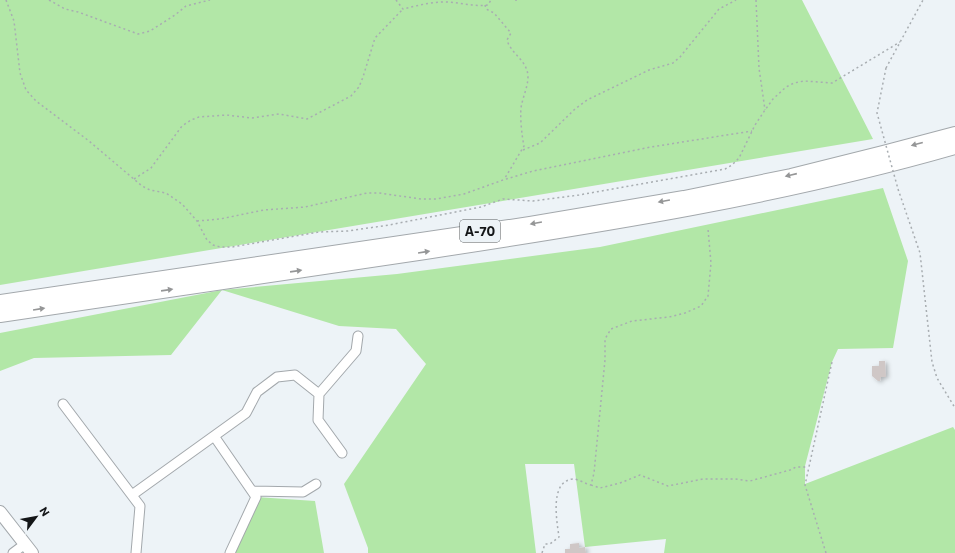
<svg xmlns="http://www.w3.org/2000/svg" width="955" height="553" viewBox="0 0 955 553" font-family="Commissioner,sans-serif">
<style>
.green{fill:#b2e7a7}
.building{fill:#cfc7c6;filter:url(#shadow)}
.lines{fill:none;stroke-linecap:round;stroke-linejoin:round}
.minor-casing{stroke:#a3a8ac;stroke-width:11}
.major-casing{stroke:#a3a8ac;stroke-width:14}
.highway-casing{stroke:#a3a8ac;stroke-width:16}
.path{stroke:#a8adb1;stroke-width:1.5;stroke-dasharray:2 3;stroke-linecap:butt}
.minor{stroke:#fff;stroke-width:9}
.major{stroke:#fff;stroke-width:12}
.highway{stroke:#fff;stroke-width:14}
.path-bridge{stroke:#a8adb1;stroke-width:1.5;stroke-dasharray:2 3;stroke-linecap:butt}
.oneway{fill:#959697}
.labels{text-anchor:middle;stroke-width:3.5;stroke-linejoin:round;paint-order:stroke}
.shield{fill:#edf3f7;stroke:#54585a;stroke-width:1}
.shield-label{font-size:13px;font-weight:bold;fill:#131517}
</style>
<defs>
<filter id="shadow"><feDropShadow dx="2.5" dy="1.5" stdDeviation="2" flood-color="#0004"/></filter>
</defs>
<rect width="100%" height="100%" fill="#edf3f7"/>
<path class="green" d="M0,0H802L873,139L0,285Z
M883,188L908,261L893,348L838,349L832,362L805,466V484L953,427L955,430V553H664L666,539L585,547L574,464H525L536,553H368V548L344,484L426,364L396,329L339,326L222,290L171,355L34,358L0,371V333L222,290L397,274L600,247Z
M256,497L315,501L324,553H230Z"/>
<path class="building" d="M879,361H885L886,377H881L880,381H878L872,376V366H879Z
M579,543V548L585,547L586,553H565V549H570V544Z"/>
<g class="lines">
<defs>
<path id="minor" d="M63,404L140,506L136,553
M214,436L256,497L230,553
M342,453L318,420L319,394L356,351L358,336
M252,491L303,492L316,484
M132,495L246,413L257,392L277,377L295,375L319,394
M13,553L25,544"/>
<path id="major" d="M0,512L32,553"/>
<path id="highway" d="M0,302L530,224L684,198L791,176L883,153L955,134
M0,315C141,293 283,273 425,252C603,225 781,197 955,147"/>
</defs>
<use href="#minor" class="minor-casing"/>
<use href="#major" class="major-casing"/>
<use href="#highway" class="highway-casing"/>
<path class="path" d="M6,0L14,21L20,73L26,90L36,101L89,141L142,186L150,190L166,193L182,204L197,221L207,240L213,245L220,247H232L319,232L348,231L389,225L481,207L503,199L533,201L579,195L725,169L732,165L739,158L755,125L765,110L773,99L786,87L794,83L804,81L832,83L900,42
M49,0L65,9L78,12L138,34L150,31L175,15L186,6L210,0
M396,0L403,9C416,6 430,2 444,2C459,2 473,7 488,5L491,0
M515,0H519
M756,0L759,68L765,110
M485,5L486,9L494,13L511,33L507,40C511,54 527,60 528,76C528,86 524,94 522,103C519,112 522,137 524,146L505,178
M886,68L923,0
M523,150L540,143L575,109L587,100L649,70L673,63L680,57L719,9L736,0
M134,179L151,168L182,126L191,120L199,117L226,115L252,118L279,114L307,119L351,96L359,87L363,77L375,38L403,9
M898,189L920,253L932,362L937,378L955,408
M197,221L220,219L264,210L305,207L367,193H379L421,199H436L464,194L503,180L533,171L651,147L752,131
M591,485L600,488L620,483L640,475L668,486L703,479H735L750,481L790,470L796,467H808
M542,553L545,544H550L559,537C557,522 549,481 573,479C578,479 586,484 591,485L594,473L605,360V339L611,329L632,321L669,317L685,313L701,306L708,296L711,263L708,229
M826,553L805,485L832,362"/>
<use href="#minor" class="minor"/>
<use href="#major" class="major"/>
<use href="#highway" class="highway"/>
<path class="path-bridge" d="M886,68L877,113L898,189"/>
</g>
<defs><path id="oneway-solid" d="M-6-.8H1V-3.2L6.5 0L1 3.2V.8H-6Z"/></defs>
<g class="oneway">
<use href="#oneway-solid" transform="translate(917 144) rotate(165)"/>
<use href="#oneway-solid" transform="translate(791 175) rotate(167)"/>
<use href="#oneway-solid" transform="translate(664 201) rotate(170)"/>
<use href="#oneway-solid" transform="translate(536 223) rotate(170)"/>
<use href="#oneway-solid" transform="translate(424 252) rotate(-9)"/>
<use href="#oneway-solid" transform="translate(296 271) rotate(-8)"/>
<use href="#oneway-solid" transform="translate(167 290) rotate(-8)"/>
<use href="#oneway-solid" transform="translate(39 309) rotate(-9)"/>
</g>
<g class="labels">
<rect class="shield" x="460" y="220" width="40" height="22" rx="3"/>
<g class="shield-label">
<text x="480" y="236">A-70</text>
</g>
</g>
<g transform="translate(36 517) rotate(58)" stroke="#edf3f7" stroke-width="3" paint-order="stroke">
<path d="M0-3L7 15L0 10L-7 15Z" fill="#131517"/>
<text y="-6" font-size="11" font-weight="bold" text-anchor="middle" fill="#131517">N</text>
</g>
</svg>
